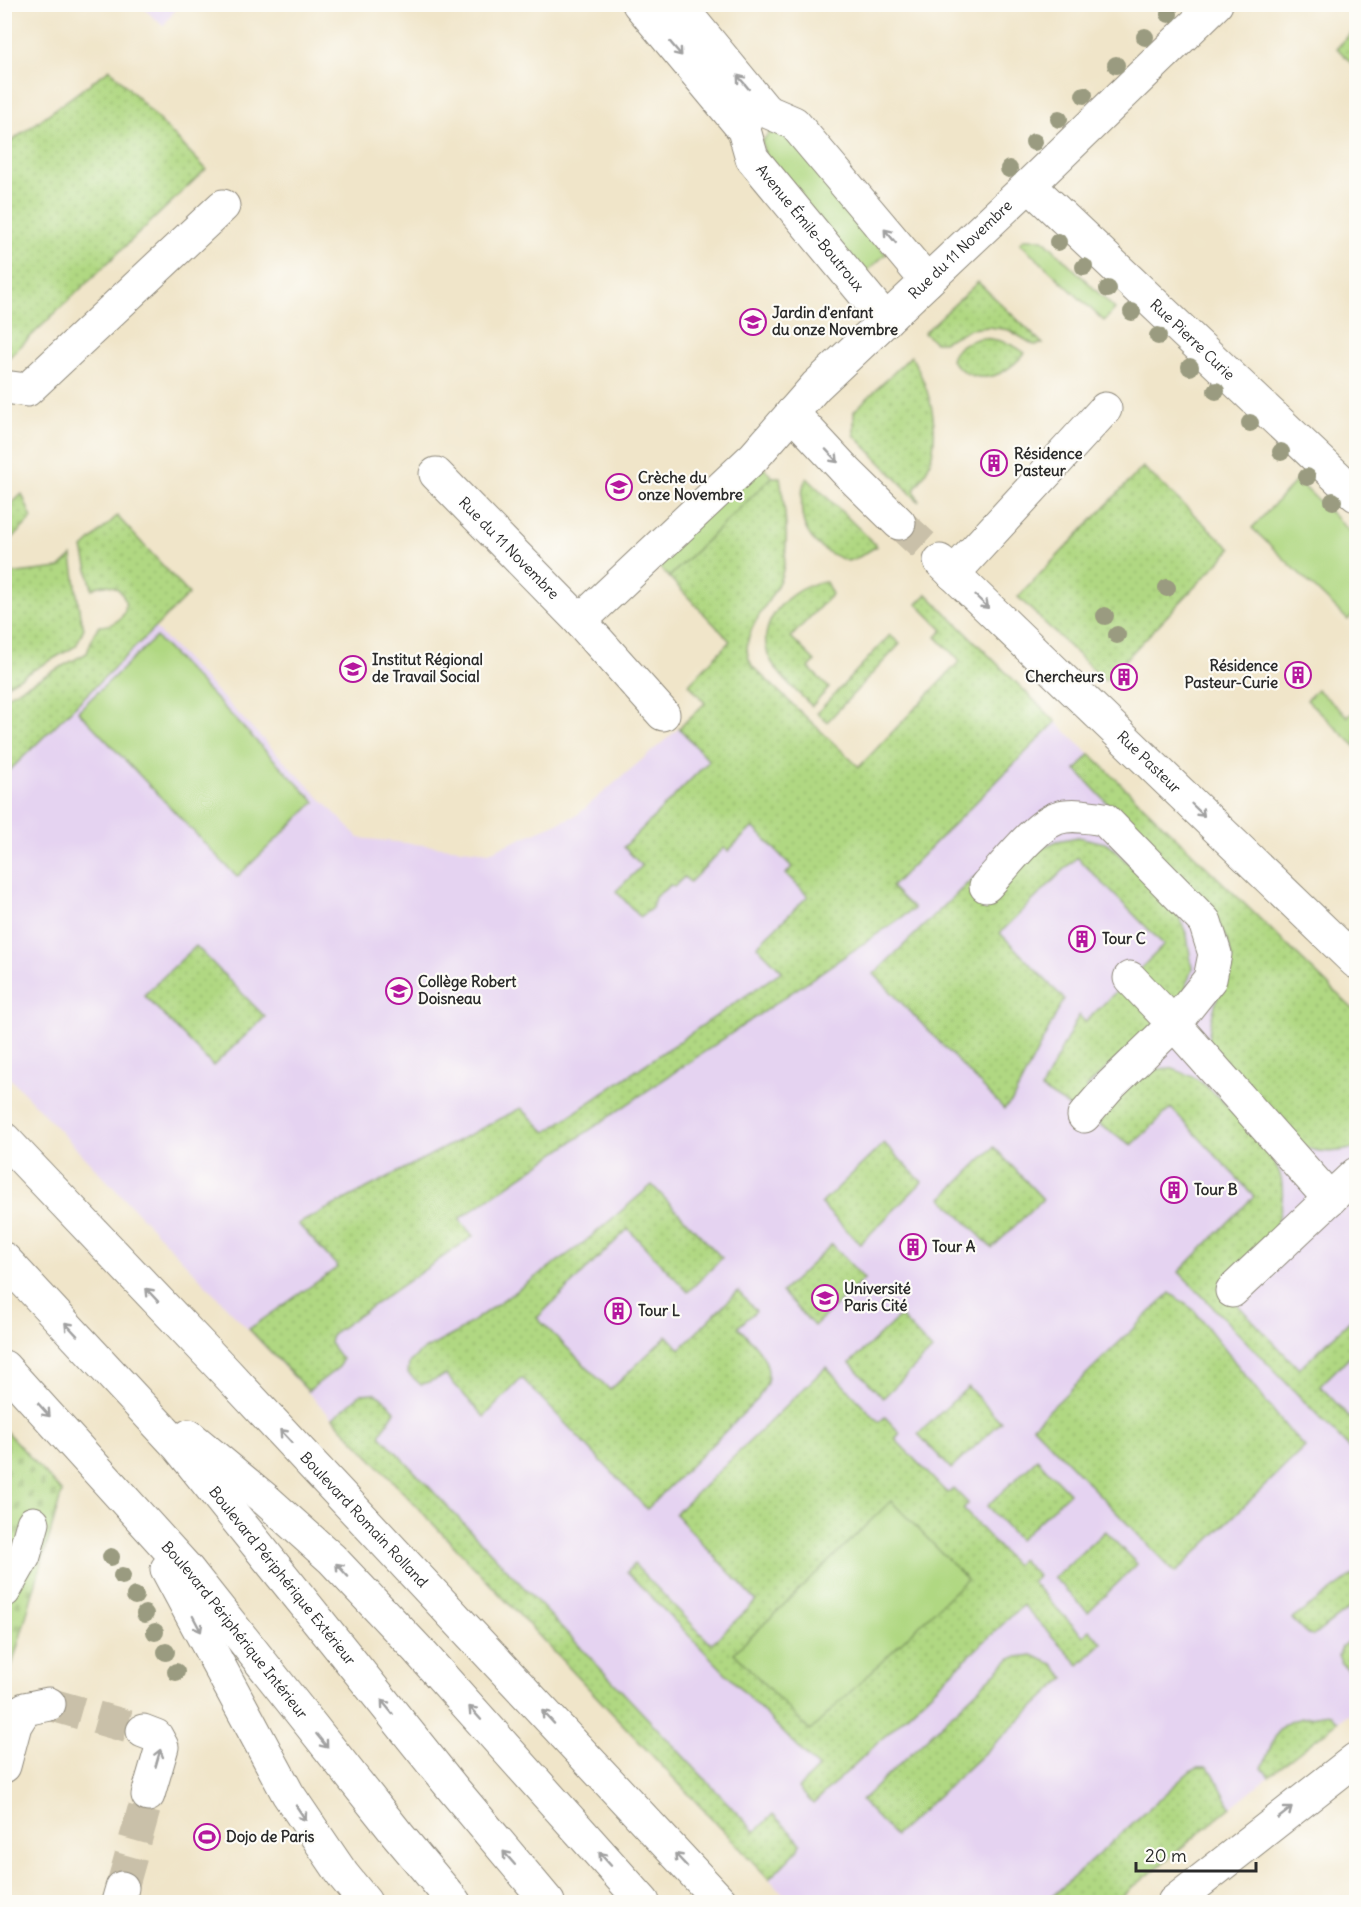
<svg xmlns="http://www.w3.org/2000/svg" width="1361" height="1907" viewBox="0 0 1361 1907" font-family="Delius,sans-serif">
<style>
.built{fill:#e5d3f1}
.grass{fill:url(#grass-dots);stroke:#6e8256;stroke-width:1.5}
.cemetery{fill:url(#cemetery-stones);stroke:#6e8256;stroke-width:1.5}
.garden{fill:#b0d882;stroke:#6e8256;stroke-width:1.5}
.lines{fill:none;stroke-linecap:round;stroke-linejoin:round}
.minor-tunnel{stroke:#c9c0a9;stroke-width:33;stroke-dasharray:33 16;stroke-linecap:butt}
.minor-casing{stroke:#8e887a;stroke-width:35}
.highway-casing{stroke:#8e887a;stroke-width:35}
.minor{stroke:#fff;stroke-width:33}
.highway{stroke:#fff;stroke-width:33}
.tree{fill:#9a9b80}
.oneway{stroke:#a0a0a0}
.labels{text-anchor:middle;stroke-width:4.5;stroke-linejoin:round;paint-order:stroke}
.street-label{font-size:15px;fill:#2b2b2b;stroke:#fdfcf7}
.poi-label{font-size:15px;font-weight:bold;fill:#2b2b2b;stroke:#fdfcf7;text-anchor:start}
</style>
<defs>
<pattern id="grass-dots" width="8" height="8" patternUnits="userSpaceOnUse" patternTransform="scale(1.5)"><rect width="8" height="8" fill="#b0d882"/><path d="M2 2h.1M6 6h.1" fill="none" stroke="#98ba70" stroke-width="1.8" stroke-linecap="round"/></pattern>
<pattern id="cemetery-stones" width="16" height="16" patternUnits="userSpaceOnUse" patternTransform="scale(1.5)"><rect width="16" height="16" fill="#b0d882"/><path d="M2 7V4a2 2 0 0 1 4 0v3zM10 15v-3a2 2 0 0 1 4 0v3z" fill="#98ba70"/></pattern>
</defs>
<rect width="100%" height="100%" fill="#fdfcf7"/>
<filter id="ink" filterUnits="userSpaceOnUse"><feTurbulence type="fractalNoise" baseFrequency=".0167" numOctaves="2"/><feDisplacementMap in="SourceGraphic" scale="12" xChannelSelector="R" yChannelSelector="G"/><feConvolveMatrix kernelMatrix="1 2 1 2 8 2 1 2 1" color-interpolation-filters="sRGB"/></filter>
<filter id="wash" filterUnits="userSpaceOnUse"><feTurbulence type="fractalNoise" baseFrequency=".008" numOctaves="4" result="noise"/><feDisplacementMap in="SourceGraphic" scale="24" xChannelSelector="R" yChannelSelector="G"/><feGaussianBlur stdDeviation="1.35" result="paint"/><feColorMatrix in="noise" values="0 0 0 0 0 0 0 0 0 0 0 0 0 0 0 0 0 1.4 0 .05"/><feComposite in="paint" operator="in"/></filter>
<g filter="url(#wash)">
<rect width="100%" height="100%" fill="#f0e5c9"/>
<path class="built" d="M140,5H179L163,26Z
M155,628L359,838L489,852L577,815L677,730L706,702L891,887L1056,722L1356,1012V1708L1269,1776L1115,1902H791L5,1073V775Z"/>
<path class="grass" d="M1356,28V68L1337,48Z
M110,69L206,169L5,361V146Z
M978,282L1043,344L1034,345L1009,330L989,327L970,329L943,342H935L924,333Z
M981,338C998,339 1012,343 1025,353C1003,378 976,389 951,360C954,346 968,341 981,338Z
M911,356C934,396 948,451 914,489L919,502L854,435V411Z
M1143,467L1231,549L1105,681L1018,597Z
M772,477H780C785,508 790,543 782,574C773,605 732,635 753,667L859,767L960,661L936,637L943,630L917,604L927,594L1056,722L891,887L914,909L459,1219L473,1236L332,1334L330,1343L342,1359L339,1367L308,1391L249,1329L338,1267L298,1224L521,1108L546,1132L782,971L757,946L808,896L786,874L792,867L753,827L728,851L724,848L690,882L684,877L674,887L671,885L655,897L652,908L640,917L616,891L642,866L624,847L709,761L679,728L705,703L689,684L730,641L669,577Z
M807,478L877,546L859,557L848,561C816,550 798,532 802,496C803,489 802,484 807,478Z
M22,494L32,518L5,546V510Z
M117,516L189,594L5,775V697L87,653L94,633L99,626C143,625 126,570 92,589L83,548Z
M72,556L80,616L84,628L76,646L5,686V579L9,574L59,568Z
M826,582L832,594L791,637L815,661L809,668L829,688L812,706C797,692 781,678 771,661C751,625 791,584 826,582Z
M890,635L900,644L827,722L817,713Z
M1090,754L1356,1012V1148C1341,1151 1326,1154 1310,1149C1280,1139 1230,1067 1208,1040C1210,1025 1213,1009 1219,994C1222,987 1228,981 1230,974C1237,946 1219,923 1202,903L1076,770Z
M1078,837L1109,844L1177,913L1187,935L1192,968L1185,990L1169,1009L1134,975L1164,945L1077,857L1000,933L1064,999L1012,1101L1004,1109L874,974L972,879L1057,841Z
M196,946L265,1017L213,1066L144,995Z
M1124,984L1159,1019L1086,1088L1093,1096L1076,1111L1041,1089L1079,1015L1085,1022Z
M1170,1068C1178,1071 1187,1074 1195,1078C1213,1088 1270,1150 1278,1169C1285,1185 1283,1206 1277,1222C1269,1245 1237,1269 1220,1286L1299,1369L1356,1315V1350L1320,1386L1356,1424V1455L1179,1272L1254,1196L1171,1108L1132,1145L1095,1122L1146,1070Z
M884,1143L922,1182L860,1244L821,1204Z
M994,1147L1043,1199L992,1248L942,1198Z
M652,1185L722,1258L688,1292L628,1229L537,1318L610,1390L667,1336L680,1349L738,1291L756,1311L738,1327C752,1342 773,1359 767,1382C765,1388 760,1394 758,1399L647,1509L522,1378L484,1417L446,1375L421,1385L408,1373L409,1363L420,1352L456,1333L581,1245Z
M832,1244L864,1279L814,1326L782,1292Z
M1170,1293L1194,1310L1286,1427L1305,1447L1175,1573L1033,1426Z
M900,1316L932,1350L883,1398L850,1363Z
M826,1367L879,1422L885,1417L900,1433L895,1439L947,1493L953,1488L968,1503L963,1509L1015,1565L1021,1559L1038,1576L1032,1582L1083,1636L1090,1630L1102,1643L1079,1665L1023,1605L813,1804L798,1788L818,1768L627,1572L634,1564L711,1644L756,1601L675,1514Z
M968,1387L1001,1422L951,1469L918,1434Z
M375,1393L383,1398L395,1411L380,1435L755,1832L773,1814L801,1843L798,1850L769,1879L333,1418L361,1394Z
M1037,1459L1069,1493L1019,1540L987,1506Z
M1105,1531L1137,1564L1088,1612L1054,1578Z
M1356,1573V1603L1313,1636L1305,1632L1292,1619Z
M1356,1635V1678L1342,1663L1338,1656L1341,1647Z
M1032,1655L1053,1664L1065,1678L895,1836L861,1801L1011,1658Z
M1330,1714L1338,1722L1269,1776L1262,1768C1283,1718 1276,1722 1330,1714Z
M1198,1767H1207L1213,1773L1231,1807L1115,1902H1046L1190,1771Z"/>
<path class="cemetery" d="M5,1430L62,1492L5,1690Z"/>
<path class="garden" d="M772,130L784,131L886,254L864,274L765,158L762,141Z
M1024,239H1043L1115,309L1104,321L1020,243Z
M760,463L772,477L669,577L656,563Z
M1297,480L1356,537V611L1348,620L1252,528Z
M156,637L315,802L237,877L78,711Z
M1317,689L1348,717L1356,709V747L1307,700Z
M891,1501L967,1579L810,1731L734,1653Z"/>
</g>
<g filter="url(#ink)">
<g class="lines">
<path class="minor-tunnel" d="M899,523L940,561
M49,1704L143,1731
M122,1888L148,1795"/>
<defs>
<g id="minor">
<path id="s1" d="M639,4L744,130L752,158L886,320"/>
<path d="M678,4L766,111L794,123L927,281"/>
<path id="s2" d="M1029,185L1356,495"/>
<path d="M4,387L27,390L223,206"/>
<path d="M792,413L847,472L899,523"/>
<path id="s3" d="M436,474L580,621L663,714"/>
<path id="s4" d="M940,561L1356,962"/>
<path d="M953,574L1105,409"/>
<path id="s5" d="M580,621L754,457L816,386L1029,185L1216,4"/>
<path d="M986,886C1003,868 1035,826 1057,818C1072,813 1089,817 1104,819L1205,922L1215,954L1210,979L1174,1024L1111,1085L1084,1116"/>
<path d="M1130,978L1174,1024L1330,1199"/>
<path id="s6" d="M4,1139L222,1368L721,1902"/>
<path d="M1232,1291L1356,1174"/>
<path d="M4,1591L24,1556L33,1523"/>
<path d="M143,1731L156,1736L162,1747L148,1795"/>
<path d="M4,1766L15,1725L25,1709L49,1704"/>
<path d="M118,1902L122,1888"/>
<path d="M1174,1902L1356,1759"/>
</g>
<g id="highway">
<path id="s7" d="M4,1259L178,1446L454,1790L548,1902"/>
<path id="s8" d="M4,1367L187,1569L398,1835L454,1902"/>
<path d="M189,1436L265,1499L332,1559L418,1650L643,1902"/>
<path d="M167,1569L288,1794L343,1875L365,1902"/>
</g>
</defs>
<use href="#minor" class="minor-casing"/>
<use href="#highway" class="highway-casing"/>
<use href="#minor" class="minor"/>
<use href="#highway" class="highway"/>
</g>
<g class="tree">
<circle cx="1169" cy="14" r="9"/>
<circle cx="1145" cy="37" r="9"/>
<circle cx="1116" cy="65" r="9"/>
<circle cx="1084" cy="95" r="9"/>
<circle cx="1059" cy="119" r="9"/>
<circle cx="1034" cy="142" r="9"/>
<circle cx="1009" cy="169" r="9"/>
<circle cx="1058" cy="242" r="9"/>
<circle cx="1084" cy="267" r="9"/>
<circle cx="1108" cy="289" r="9"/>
<circle cx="1132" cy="312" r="9"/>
<circle cx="1158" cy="336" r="9"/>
<circle cx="1190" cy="367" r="9"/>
<circle cx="1216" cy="391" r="9"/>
<circle cx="1250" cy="423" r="9"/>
<circle cx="1281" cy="452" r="9"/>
<circle cx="1307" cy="477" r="9"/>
<circle cx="1333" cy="501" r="9"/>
<circle cx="1167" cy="588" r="9"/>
<circle cx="1105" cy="616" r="9"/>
<circle cx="1117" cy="635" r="9"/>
<circle cx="111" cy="1557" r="9"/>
<circle cx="122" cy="1576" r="9"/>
<circle cx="135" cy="1596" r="9"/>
<circle cx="145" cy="1614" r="9"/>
<circle cx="155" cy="1632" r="9"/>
<circle cx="166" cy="1652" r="9"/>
<circle cx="176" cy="1672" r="9"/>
</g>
<defs><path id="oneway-shaft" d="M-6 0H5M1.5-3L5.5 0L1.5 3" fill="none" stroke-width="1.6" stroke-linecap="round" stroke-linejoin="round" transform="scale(1.5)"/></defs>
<g class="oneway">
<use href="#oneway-shaft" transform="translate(676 49) rotate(50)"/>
<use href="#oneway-shaft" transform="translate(743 82) rotate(-130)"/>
<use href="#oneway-shaft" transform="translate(890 236) rotate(-130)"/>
<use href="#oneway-shaft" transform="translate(832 456) rotate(47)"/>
<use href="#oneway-shaft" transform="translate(982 602) rotate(44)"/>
<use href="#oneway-shaft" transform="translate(1198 810) rotate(44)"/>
<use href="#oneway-shaft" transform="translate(152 1295) rotate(-133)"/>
<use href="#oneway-shaft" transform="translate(71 1329) rotate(-133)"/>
<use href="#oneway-shaft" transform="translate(44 1410) rotate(48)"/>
<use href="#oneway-shaft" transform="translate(286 1436) rotate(-133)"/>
<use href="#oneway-shaft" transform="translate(342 1570) rotate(-133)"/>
<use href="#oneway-shaft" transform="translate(197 1624) rotate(62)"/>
<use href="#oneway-shaft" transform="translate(387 1707) rotate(-129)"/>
<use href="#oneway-shaft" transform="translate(475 1713) rotate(-132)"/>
<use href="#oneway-shaft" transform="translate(548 1717) rotate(-133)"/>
<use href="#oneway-shaft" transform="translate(322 1741) rotate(51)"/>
<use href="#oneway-shaft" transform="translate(158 1758) rotate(-74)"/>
<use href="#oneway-shaft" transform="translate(301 1813) rotate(56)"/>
<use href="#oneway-shaft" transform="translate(1285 1813) rotate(-38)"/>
<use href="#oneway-shaft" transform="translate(509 1858) rotate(-131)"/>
<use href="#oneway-shaft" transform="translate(605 1859) rotate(-132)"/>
<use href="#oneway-shaft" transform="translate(681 1860) rotate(-133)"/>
</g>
</g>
<defs>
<symbol id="school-ring" viewBox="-11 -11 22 22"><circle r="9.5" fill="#fdfcf7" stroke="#b5179e" stroke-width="1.5"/><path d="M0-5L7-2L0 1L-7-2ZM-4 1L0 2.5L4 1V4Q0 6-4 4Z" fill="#b5179e"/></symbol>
<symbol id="building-ring" viewBox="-11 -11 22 22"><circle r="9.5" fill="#fdfcf7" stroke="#b5179e" stroke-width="1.5"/><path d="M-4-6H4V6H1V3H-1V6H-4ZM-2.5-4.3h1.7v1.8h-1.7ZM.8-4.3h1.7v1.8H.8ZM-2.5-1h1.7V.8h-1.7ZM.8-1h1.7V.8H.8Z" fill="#b5179e"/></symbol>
<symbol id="university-ring" viewBox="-11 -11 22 22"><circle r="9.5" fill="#fdfcf7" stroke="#b5179e" stroke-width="1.5"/><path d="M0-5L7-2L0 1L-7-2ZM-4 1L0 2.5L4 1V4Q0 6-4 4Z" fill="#b5179e"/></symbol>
<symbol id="stadium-ring" viewBox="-11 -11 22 22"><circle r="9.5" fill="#fdfcf7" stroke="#b5179e" stroke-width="1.5"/><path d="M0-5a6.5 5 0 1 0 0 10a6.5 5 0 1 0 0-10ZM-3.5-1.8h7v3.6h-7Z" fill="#b5179e"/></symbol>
</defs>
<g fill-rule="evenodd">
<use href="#school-ring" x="738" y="307" width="30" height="30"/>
<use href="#building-ring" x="979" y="448" width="30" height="30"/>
<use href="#school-ring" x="604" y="472" width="30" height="30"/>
<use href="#university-ring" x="338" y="654" width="30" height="30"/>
<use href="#building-ring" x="1283" y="660" width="30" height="30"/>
<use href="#building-ring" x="1109" y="662" width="30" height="30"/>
<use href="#building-ring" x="1067" y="924" width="30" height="30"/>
<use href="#school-ring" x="384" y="976" width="30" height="30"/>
<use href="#building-ring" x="1159" y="1175" width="30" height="30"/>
<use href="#building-ring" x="898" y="1232" width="30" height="30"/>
<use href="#university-ring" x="810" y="1283" width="30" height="30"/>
<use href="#building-ring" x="603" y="1296" width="30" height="30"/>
<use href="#stadium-ring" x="192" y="1822" width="30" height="30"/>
</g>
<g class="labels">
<g class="street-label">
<text dy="5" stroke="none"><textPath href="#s1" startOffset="284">Avenue Émile-Boutroux</textPath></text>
<text dy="5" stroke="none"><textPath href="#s5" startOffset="532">Rue du 11 Novembre</textPath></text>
<text dy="5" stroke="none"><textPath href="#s2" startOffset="225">Rue Pierre Curie</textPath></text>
<text dy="5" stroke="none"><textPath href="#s3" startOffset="104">Rue du 11 Novembre</textPath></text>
<text dy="5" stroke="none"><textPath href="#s4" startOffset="290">Rue Pasteur</textPath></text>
<text dy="5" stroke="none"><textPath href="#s6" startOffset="524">Boulevard Romain Rolland</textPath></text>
<text dy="5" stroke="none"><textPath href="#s7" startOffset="422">Boulevard Périphérique Extérieur</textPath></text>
<text dy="5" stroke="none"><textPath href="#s8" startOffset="350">Boulevard Périphérique Intérieur</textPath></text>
</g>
<g class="poi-label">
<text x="772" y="318">Jardin d'enfant<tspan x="772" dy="17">du onze Novembre</tspan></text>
<text x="1014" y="459">Résidence<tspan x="1014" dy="17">Pasteur</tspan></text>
<text x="638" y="483">Crèche du<tspan x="638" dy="17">onze Novembre</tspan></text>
<text x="372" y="665">Institut Régional<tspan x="372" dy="17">de Travail Social</tspan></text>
<text x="1278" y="671" text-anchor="end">Résidence<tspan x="1278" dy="17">Pasteur-Curie</tspan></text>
<text x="1104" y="682" text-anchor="end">Chercheurs</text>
<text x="1102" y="944">Tour C</text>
<text x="418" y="987">Collège Robert<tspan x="418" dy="17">Doisneau</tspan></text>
<text x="1194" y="1195">Tour B</text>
<text x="932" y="1252">Tour A</text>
<text x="844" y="1294">Université<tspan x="844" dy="17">Paris Cité</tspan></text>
<text x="638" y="1316">Tour L</text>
<text x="226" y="1842">Dojo de Paris</text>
</g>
</g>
<rect width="1361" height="1907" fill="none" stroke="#fdfcf7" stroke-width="24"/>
<path d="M1136 1862v9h120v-9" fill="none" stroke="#2b2b2b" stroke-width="3"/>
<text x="1145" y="1862" font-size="18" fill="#2b2b2b" stroke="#fdfcf7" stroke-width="4.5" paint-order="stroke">20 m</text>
</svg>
